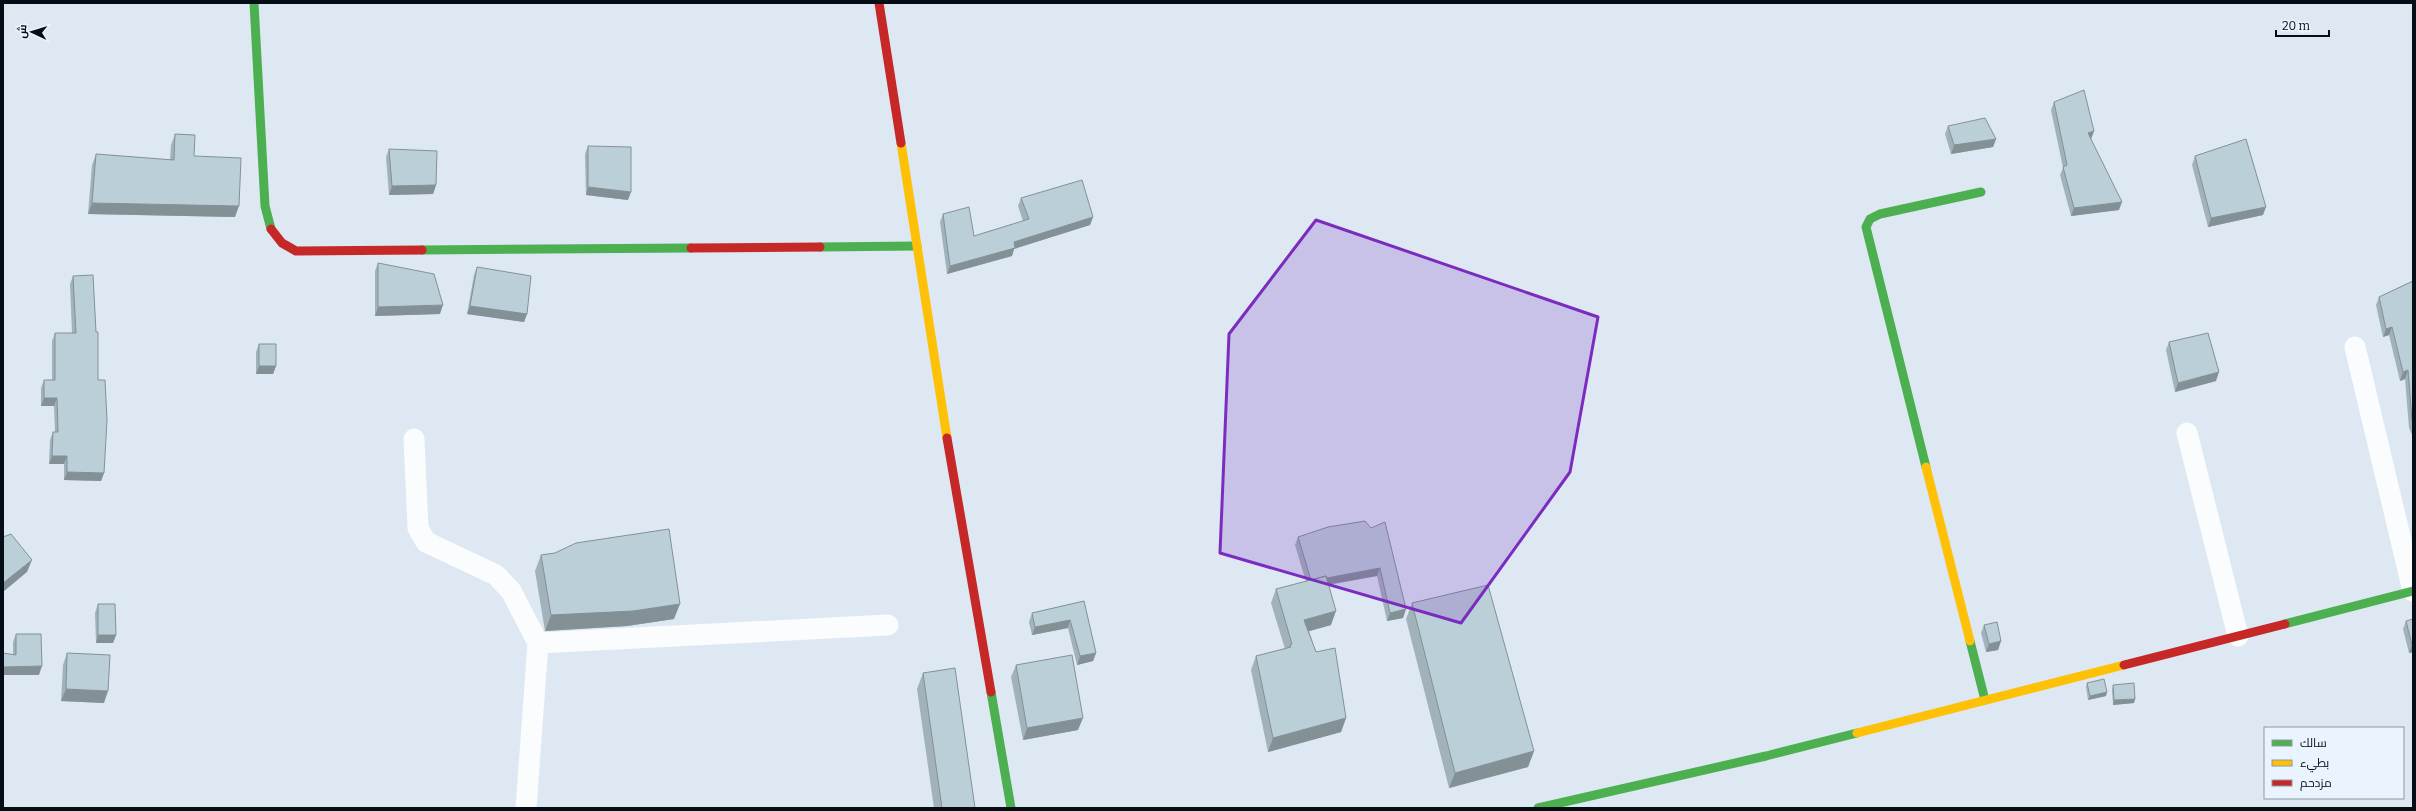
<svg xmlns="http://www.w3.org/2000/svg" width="2416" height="811" viewBox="0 0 2416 811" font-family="Bitter,Cairo,serif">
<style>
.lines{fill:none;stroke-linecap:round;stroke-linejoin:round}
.street{stroke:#fafcfd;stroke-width:21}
.fast{stroke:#4caf50;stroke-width:9}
.slow{stroke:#ffc107;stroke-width:9}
.jam{stroke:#c62828;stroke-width:9}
.wall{fill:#a1b2ba}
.shaded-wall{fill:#839197}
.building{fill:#bbcfd8;stroke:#839197}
.marked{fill:#7b2cbf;fill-opacity:0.2;stroke:#7b2cbf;stroke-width:3;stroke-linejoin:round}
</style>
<rect width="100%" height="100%" fill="#dde8f3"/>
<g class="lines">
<path class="street" d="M2355,347L2413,591
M2187,433L2238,636
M414,439L418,528L426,542L496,575L511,591L538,643
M526,808L538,643L888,625"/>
<path class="fast" d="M254,3L265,206L271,229
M820,247L917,246
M422,250L691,248
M1926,467L1866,227L1870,219L1880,214L1981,192
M2285,624L2413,591
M1970,641L1985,700
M991,692L1011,808
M1538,808L1766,756L1857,733"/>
<path class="slow" d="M901,143L947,438
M1926,467L1970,641
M1857,733L2124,665"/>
<path class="jam" d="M879,3L901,143
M271,229L282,243L296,251L422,250
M691,248L820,247
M947,438L991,692
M2124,665L2285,624"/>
</g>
<path class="wall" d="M2054,102L2094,131L2091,139L2119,210L2071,216L2060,175L2063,168L2051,110Z
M1948,126L1996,139L1993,147L1951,154L1945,134Z
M175,134L194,156L235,217L88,214L92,165L96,154L170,160L171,145Z
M588,146L628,200L586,195L585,154Z
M389,149L436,185L433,194L389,195L386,157Z
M2195,156L2263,215L2208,227L2192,165Z
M1021,198L1093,217L1090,225L1014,249L1012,256L947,274L940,222L943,214L974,236L1023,221L1018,206Z
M378,263L440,314L375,316V271Z
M477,267L527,314L524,322L467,314L474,275Z
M73,276L98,380L104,473L101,481L64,480V464H49L50,440L53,432H55L54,406H41V388L44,380H52V341L55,333H72L70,284Z
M2413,281V437L2409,428L2405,379L2400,381L2389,335L2383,337L2376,305L2379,297Z
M2169,342L2216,381L2175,392L2166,350Z
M259,344L276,366L273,374H256V352Z
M1365,521L1406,609L1403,618L1387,621L1377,576L1329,585L1331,625L1309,631L1316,652L1346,718L1341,732L1268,752L1251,670L1256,656L1285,649L1271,603L1276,589L1306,582L1295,545L1298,537Z
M541,555L674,619L627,626L545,631L535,571Z
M1084,601L1096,653L1093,661L1077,665L1068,628L1032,635L1029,622L1032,613Z
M1412,603L1534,751L1528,767L1449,788L1406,619Z
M98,604L116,635L113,643H96L95,613Z
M2413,619V652L2409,653L2403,629L2406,621Z
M1984,625L2001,641L1998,650L1986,652L1981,633Z
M16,634L39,675L13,654V642Z
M67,653L104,703L61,701L63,665Z
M1016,665L1078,730L1023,740L1011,677Z
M923,673L975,808H934L917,689Z
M2087,683L2107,692L2106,696L2088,700L2086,687Z
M2113,685L2135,699L2134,703L2113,705L2112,690Z"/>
<path class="shaded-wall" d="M2094,131L2091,139L2085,142L2088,133Z
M1996,139L1993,147L1951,154L1954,145Z
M436,185L433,194L389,195L392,186Z
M588,187L631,192L628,200L586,195Z
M2122,202L2119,210L2071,216L2074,208Z
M92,203L239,206L235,217L88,214Z
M2266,207L2263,215L2208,227L2211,218Z
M1093,217L1090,225L1014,249L1012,256L947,274L950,266L1014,242Z
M443,305L440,314L375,316L378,307Z
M470,306L527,314L524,322L467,314Z
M2392,327L2389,335L2383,337L2386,329Z
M259,366H276L273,374H256Z
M2408,370L2405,379L2400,381L2403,372Z
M2219,372L2216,381L2175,392L2178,383Z
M44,398H57L54,406H41Z
M52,456H67L64,464H49Z
M67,472L104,473L101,481L64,480Z
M32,560L27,572L3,592V583Z
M1380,568L1377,576L1308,588L1311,580Z
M680,604L674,619L627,626L545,631L551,615Z
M1406,609L1403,618L1387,621L1390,613Z
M1336,611L1331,625L1299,634L1304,620Z
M1070,620L1068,628L1032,635L1035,627Z
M98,635H116L113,643H96Z
M2001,641L1998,650L1986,652L1989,644Z
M2413,644V652L2409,653L2412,645Z
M1096,653L1093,661L1077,665L1080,656Z
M42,666L39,675H3V667Z
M66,689L108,691L104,703L61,701Z
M2107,692L2106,696L2088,700L2090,696Z
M2135,699L2134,703L2113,705L2114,700Z
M1083,718L1078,730L1023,740L1027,728Z
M1346,718L1341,732L1268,752L1273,738Z
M1534,751L1528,767L1449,788L1455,773Z"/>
<path class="building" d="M2084,90L2094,131L2088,133L2122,202L2074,208L2063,167L2067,165L2054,102Z
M1985,118L1996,139L1954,145L1948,126Z
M175,134L195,135L194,156L241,158L239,206L92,203L96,154L174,160Z
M2246,139L2266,207L2211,218L2195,156Z
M588,146L631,147V192L588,187Z
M389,149L437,151L436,185L392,186Z
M1082,180L1093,217L1014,242L1015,248L950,266L943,214L969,207L974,236L1029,219L1021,198Z
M378,263L434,274L443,305L378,307Z
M477,267L531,276L527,314L470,306Z
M93,275L96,332H98V380H105L107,420L104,473L67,472V456H52L53,432H58L57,398H44V380H55V333H76L73,276Z
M2413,281V422L2412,420L2408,370L2403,372L2392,327L2386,329L2379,297Z
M2208,333L2219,372L2178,383L2169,342Z
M259,344H276V366H259Z
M1365,521L1371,528L1385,522L1406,609L1390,613L1380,568L1327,578L1326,576L1311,580L1298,537L1328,527Z
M669,529L680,604L633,611L551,615L541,555L555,553L576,543Z
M11,534L32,560L3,583V537Z
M1326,576L1336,611L1304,620L1316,652L1335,648L1346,718L1273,738L1256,656L1291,647L1290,645L1292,644L1276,589Z
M1488,585L1534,751L1455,773L1412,603Z
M1084,601L1096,653L1080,656L1070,620L1035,627L1032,613Z
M98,604H115L116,635H98Z
M2413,619V644L2412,645L2406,621Z
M1997,622L2001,641L1989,644L1984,625Z
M16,634H41L42,666L3,667V653L16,655Z
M67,653L110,655L108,691L66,689Z
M1072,655L1083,718L1027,728L1016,665Z
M955,668L975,808H942L923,673Z
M2104,679L2107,692L2090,696L2087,683Z
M2134,683L2135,699L2114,700L2113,685Z"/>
<path class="marked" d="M1316,220L1598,317L1570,472L1461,623L1220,553L1229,334Z"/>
<rect width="2416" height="811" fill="none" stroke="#050d15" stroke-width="8"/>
<rect x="2264" y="727" width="140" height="72" fill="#e9f4fe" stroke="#8e98a1"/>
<rect x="2272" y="740" width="20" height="6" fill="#4caf50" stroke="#8e98a1"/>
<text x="2300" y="747" font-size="12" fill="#050d15">سالك</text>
<rect x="2272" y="760" width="20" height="6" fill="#ffc107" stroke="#8e98a1"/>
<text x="2300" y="767" font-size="12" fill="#050d15">بطيء</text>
<rect x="2272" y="780" width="20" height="6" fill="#c62828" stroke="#8e98a1"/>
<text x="2300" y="787" font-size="12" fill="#050d15">مزدحم</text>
<g transform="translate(32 32) rotate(274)" stroke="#e9f4fe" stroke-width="3" paint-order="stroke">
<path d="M0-3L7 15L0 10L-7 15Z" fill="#050d15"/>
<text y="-6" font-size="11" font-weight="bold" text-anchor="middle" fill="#050d15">ش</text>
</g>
<path d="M2276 30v6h53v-6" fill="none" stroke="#050d15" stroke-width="2"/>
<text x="2282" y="30" font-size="12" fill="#050d15" stroke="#e9f4fe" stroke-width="3" paint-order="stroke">20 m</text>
</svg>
